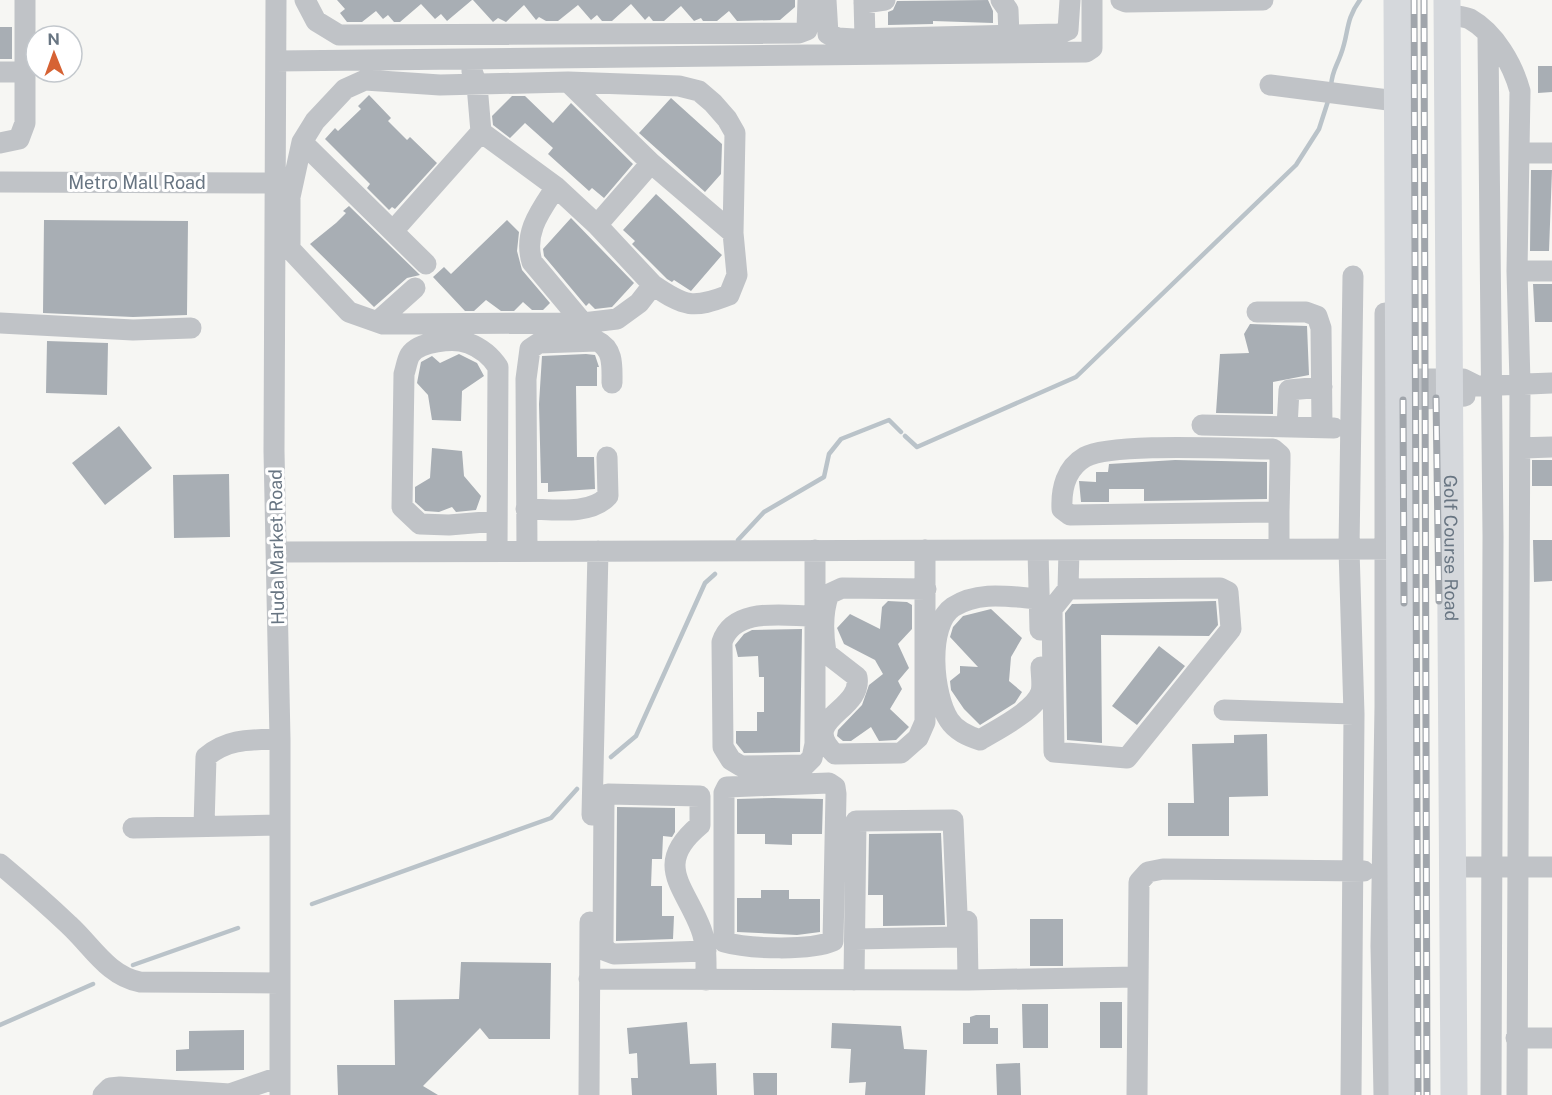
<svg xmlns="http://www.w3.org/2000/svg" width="1552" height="1095" viewBox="0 0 1552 1095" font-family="'Public Sans',sans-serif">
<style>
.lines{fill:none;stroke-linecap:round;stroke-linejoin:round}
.stream{stroke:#bac3c9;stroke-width:4.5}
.building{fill:#a8aeb4}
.minor{stroke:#c0c3c7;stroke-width:21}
.major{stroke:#d5d8dc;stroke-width:27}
.rail-casing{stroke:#a0a5ab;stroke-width:7}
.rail{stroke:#fff;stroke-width:4.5;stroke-dasharray:14;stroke-linecap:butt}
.labels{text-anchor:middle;stroke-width:6;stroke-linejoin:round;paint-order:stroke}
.street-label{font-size:18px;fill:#687582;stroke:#fff}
</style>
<rect width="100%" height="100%" fill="#f6f6f3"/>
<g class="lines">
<path class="stream" d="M1331,86C1332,71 1336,68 1341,54C1349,33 1345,20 1360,0
M905,436L917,447L1076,377L1296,165L1319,129L1329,98
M738,540L764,512L824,477L829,454L841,439L889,420L901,432
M611,757L636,736L705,583L715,574
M312,904L551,818L577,789
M133,965L238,928
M0,1025L93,984"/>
</g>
<path class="building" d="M337,0H472L447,21L441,14L435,19L421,4L400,22H394L388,15L383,19L376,11L362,22H347L340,13L345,9Z
M473,0H795V7L780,20L737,21L729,11L717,21H703L701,18L694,21L681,6L664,21H653L649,16L645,20L631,4L612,21H602L597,15L591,20L578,5L558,21H546L539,17L536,20L524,5L506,22L498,18L493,22Z
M988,0L993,11V23L933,21V24L888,25V12L893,10L897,1Z
M0,27H12V59H0Z
M1538,66H1552V92L1538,93Z
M369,95L391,118L388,121L407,140L410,137L437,163L395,209L392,207L389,210L367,188L370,184L325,139L335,128L338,131L361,109L358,106Z
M512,96H525L553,123L571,103L633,164L604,198L592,188L589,191L548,154L553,148L525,123L510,138L493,125L492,116Z
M671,98L722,144L721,174L705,192L639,133Z
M1531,170H1552L1549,251H1530Z
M656,194L722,255L691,291L674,280L672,282L667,279L632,244L635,241L623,230Z
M349,206L420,275L407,278L374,307L310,244L336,223L346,213L343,211Z
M571,218L634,283L612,307L595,309L589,303L586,306L544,256L543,249Z
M44,220L188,221L187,315L133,317L43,313Z
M507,220L519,232L517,251L522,270L550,303L543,310H532L523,302L514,311H501L486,300L474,311H465L433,277L444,267L451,274Z
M1533,284H1552V322H1535Z
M1250,324L1307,326L1309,375L1273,382V414L1216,413L1220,354L1249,353L1244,334Z
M47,341L108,343L107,395L46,393Z
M459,354L477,363L484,376L462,391L461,421L432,420L428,395L417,383L421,362L432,356L440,363Z
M586,354L595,355L599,367H597V386H576L577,457H594L595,489L548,492V483H541L539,404L542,356Z
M119,426L152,468L105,505L72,463Z
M432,448L462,451L464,476L481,496L476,510L456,512L452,507L439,512L425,511L415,502V487L430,478Z
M1175,460L1267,462V499L1144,501V489H1109V502H1081L1079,481L1096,482V472H1108L1109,464Z
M1532,460H1552V486H1532Z
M229,474L230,537L174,538L173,475Z
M1533,540H1552V581L1534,582Z
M888,601L907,602L912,605V629L898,644L909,668L898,681L902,689L890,709L909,727L896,740L879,741L871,727L851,741H843L837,736L838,730L862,705L869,685L883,674L875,660L844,644L837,628L850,614L880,629L882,607Z
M1216,601L1218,625L1209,636L1101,635L1102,743L1067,740L1065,613L1072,604Z
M991,609L1022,638L1011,657L1009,681L1022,692L1015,703L980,725L964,709L951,690L950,681L960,673V666L978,667L950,637L953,627L963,616Z
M802,629L800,752L744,753L736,743V731H757V712H764V677H759L758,656L738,657L735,645L744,634L752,630Z
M1159,646L1185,666L1137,725L1112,706Z
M1267,734L1268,796L1229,797V836H1168V803H1194L1192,744L1234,743V735Z
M773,798L823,799L822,834H792V845L765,844V834H737V799Z
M617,807L675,808V832L672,837L663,836L662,859H652L651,886H662V916H674L673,939L616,941Z
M941,833L945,925L883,926V895H868L869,834Z
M761,890H789V899H820V932L797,935L737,932V898H761Z
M1030,919H1063V966H1030Z
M461,962L551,963L550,1039H489L480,1028L423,1086L438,1095H338L337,1065H395L394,1000L459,999Z
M1100,1002H1122V1048H1100Z
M1022,1004H1048V1048H1023Z
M976,1015H990V1028H998V1044H963V1023H970V1017Z
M687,1022L690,1064L716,1063L717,1095H632L631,1078H638L637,1053L629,1054L627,1028Z
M832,1023L901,1026L904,1049L927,1050L925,1095H865L866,1082L849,1083L851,1049L831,1048Z
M244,1030V1070L176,1071V1050L189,1049V1031Z
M1020,1063L1021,1095H997L996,1064Z
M753,1073H777V1095H754Z"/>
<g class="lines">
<path class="minor" d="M276,0L274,451L280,739V1095
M305,0L316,21L339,35L799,33L807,30L808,0
M826,0L828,34L838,38L854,39L1059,34L1068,30L1070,0
M864,0L865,38
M1001,0L1008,10L1009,36
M1121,0L1126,2L1263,0
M864,3L885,0
M1447,14C1454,16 1463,16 1470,19C1495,33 1513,65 1520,91L1517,271L1520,383L1517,1095
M1488,37L1493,536L1491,1095
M276,61L1086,52L1092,48V0
M472,71L477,85L481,132L556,187L597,225L653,285
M0,72H25
M365,80L440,85L568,82L679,86L699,91L713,103L727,119L735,133L733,233L737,275L729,295C693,309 685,307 653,285L639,303L617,319L583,323L383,324L349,312L290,249V197L302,142L315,121L345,89Z
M568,82L651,163L733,233
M1270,85L1396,101
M302,142L426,264
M0,143L19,139L25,123V0
M1520,153H1552
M0,182L275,183
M556,187C541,210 523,232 532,262L583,323
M597,225L651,163
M393,231L481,132
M1517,271H1552
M1257,312H1306L1317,316L1321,328L1322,428
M377,322L415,288
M0,323L133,330L191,328
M1396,379H1463L1477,386L1552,383
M1397,401L1465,396
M1202,425L1334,428
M1287,427L1289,390L1322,387
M1520,448L1552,447
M526,509C551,509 590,516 608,496L607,457
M1279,512L1280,463V455L1273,449C1235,449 1112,442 1085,457C1066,468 1061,489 1062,509L1070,515L1279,512V549
M925,550V722L918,738L901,753L835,754C797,719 863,711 857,677L826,653C823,634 822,612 829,594L842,588L926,589
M1038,550L1040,630
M497,551L498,367C491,356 481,348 468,343C454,338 419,341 410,355C407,360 406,368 404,374L402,507L420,524L449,525L497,521
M527,551L526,379L530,349L539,343L597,341C614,349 612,367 612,383
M278,552L1398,549
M1068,589L1220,588L1228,592L1231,629L1127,758L1054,752L1052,609L1068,589L1069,550
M1040,599C1011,597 979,590 953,607C926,625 933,696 949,720C956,731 968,736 980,740C996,730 1035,711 1041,692C1043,685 1041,674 1041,667
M814,616C784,616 734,606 722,642L723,747L731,760L741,766L805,765L812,758L815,744V550
M1224,710L1354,714
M829,783L835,787L836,794L833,941C811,951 748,949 724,942V793L727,787Z
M592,815L598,551
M204,826L206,757C228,738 252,740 280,739
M133,828L280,825
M0,864C24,884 47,904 69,925C92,946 108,976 140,982L280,983
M1453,867H1552
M967,921L968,980
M706,951L614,954L606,951L603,944L604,798L608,794L700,796V825C652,865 685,886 701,929C707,945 706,963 706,980
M589,979L968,980L1136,977
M854,980L856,821L953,820L958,937L855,939
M1516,1038H1552
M103,1095L110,1088L120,1087L230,1094L279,1077
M589,1095L590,922
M1137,1095L1139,882L1148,872L1163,869L1364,871
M1351,1095L1354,714L1349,549L1353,276
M1384,1095L1381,946L1385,707V313"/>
<g class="major">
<path d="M1397,0L1402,1095"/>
<path id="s1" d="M1447,0L1454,1095"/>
</g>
<defs>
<path id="rail" d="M1414,0L1418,1095
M1424,0L1427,1095
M1436,398L1439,601
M1403,400L1404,603"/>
</defs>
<use href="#rail" class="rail-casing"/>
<use href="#rail" class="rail"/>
</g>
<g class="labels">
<g class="street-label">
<text x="137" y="189">Metro Mall Road</text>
<text transform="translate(277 547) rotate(-91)" y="6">Huda Market Road</text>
<text dy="6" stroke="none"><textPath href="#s1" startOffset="548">Golf Course Road</textPath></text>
</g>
</g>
<g transform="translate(54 54) rotate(359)"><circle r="28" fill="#ffffff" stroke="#c3c8cd" stroke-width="1.5"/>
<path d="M0-4.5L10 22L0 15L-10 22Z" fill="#d66234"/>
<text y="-9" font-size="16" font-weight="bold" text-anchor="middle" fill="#687582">N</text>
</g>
</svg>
